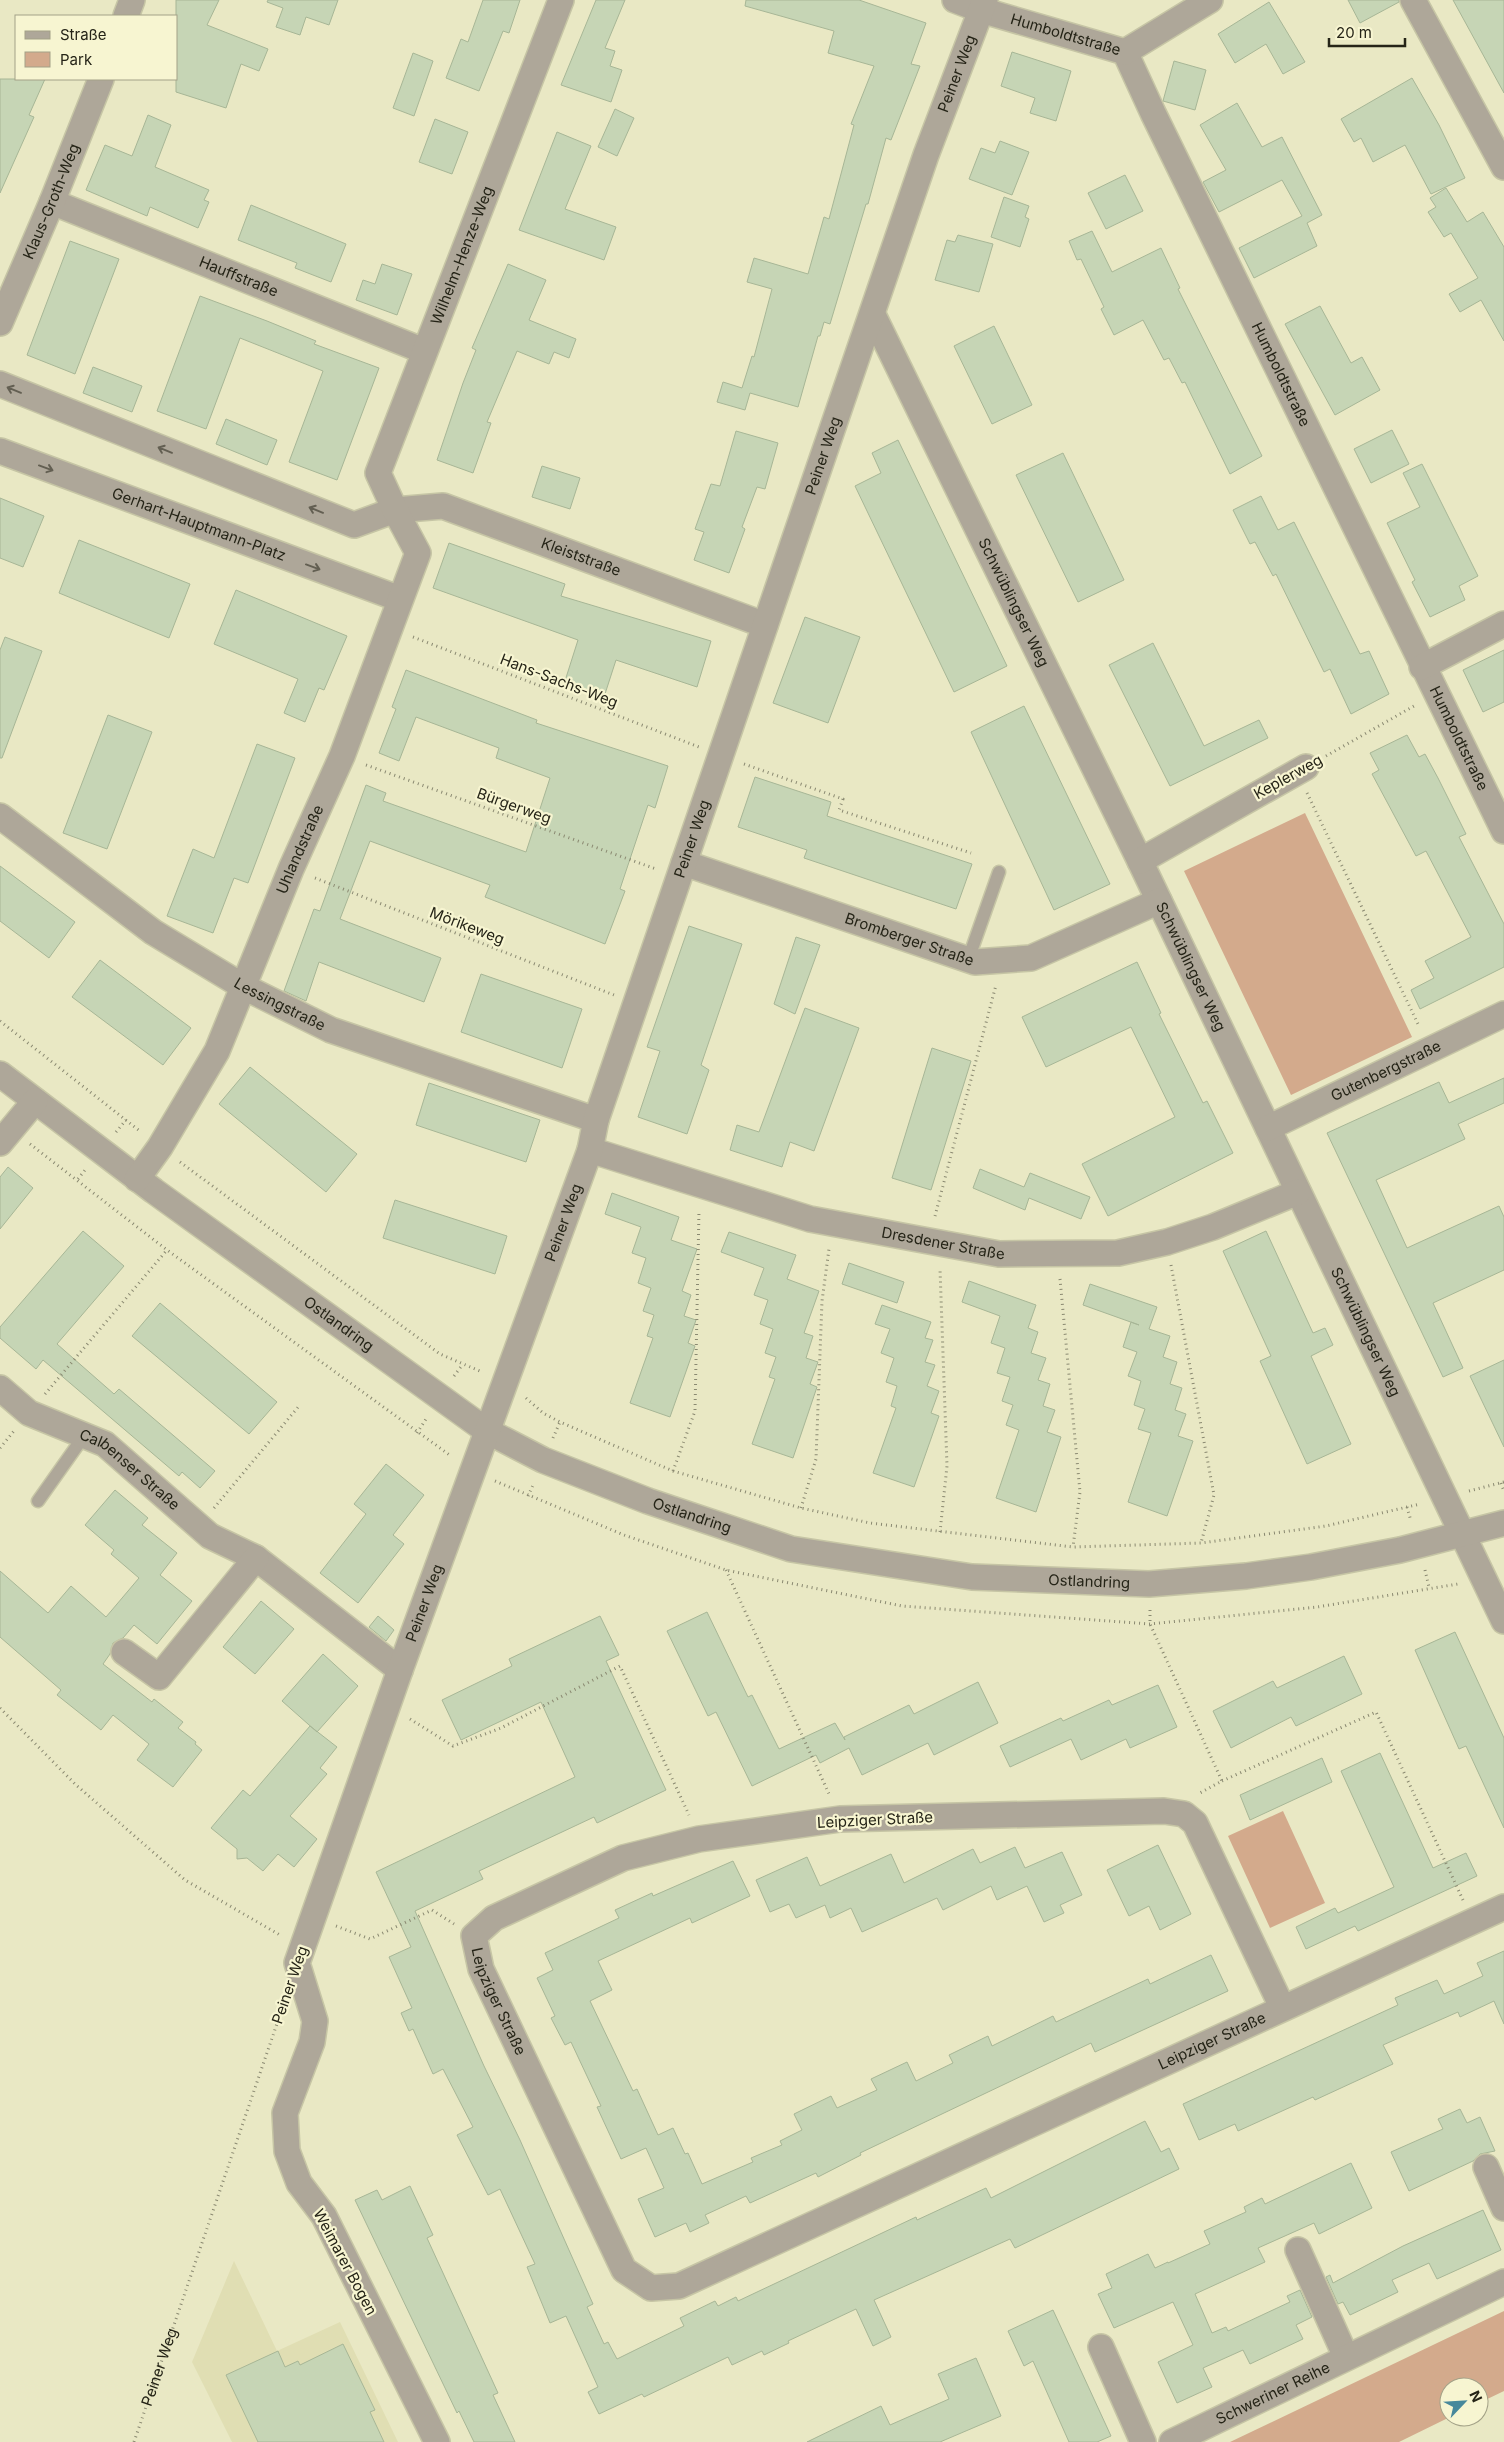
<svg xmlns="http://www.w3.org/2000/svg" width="1504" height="2442" viewBox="0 0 1504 2442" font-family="Inter,sans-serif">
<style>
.built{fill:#e0deb3}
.green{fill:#d3aa8c}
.building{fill:#c6d5b5;stroke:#a7b696}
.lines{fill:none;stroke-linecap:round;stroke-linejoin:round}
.lane-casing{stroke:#c6c5a5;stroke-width:15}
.street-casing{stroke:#c6c5a5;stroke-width:28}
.path{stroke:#8a8971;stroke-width:3;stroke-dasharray:1 4;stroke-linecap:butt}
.lane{stroke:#aea799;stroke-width:12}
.street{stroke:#aea799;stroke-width:25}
.oneway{stroke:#635f52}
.labels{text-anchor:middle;stroke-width:4.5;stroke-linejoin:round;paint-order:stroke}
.street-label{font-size:15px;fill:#252417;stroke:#f7f5d1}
</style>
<rect width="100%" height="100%" fill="#e9e8c4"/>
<path class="built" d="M234,2261L277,2351L340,2322L398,2442H232L192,2362Z"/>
<path class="green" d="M1305,813L1412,1037L1291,1095L1184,871Z
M1283,1811L1325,1903L1270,1928L1228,1836Z
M1504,2311V2391L1479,2403V2387H1449L1450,2417L1399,2442H1230Z"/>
<path class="building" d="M176,0H219L207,25L268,49L259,71L241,64L226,108L176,92Z
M268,0H338L329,25L306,17L300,35L276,27L283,8L267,2Z
M483,0H520L509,33L503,31L479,91L446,78L461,39L468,42Z
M596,0H625L605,48L615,51L610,66L622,70L611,102L561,85Z
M746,0H859L926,23L911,64L920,66L891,140L886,138L868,204H866L830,324L824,322L820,336H818L798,407L750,393L745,410L717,402L723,382L742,388L752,356L754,357L772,289L747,282L754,258L808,274L824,217L829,219L854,125L851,124L874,66L828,53L834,31L745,6Z
M1348,0H1399V2L1360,23Z
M1453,0H1504V93Z
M1269,2L1305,62L1283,74L1266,44L1235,63L1218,34Z
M1012,52L1071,71L1056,121L1030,113L1035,98L1001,86Z
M413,53L433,61L414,116L393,108Z
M1174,61L1206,70L1195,110L1163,101Z
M1412,78L1439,125L1465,178L1431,194L1405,145L1373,162L1361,138L1354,142L1341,119Z
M0,79H45L29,115L34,117L0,193Z
M1237,103L1262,147L1282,137L1322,215L1307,223L1317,246L1254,278L1239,248L1302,216L1282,180L1219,212L1203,182L1226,170L1200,125Z
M615,109L634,118L617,156L598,147Z
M148,115L171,125L155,167L209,190L204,200L209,202L198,228L150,207L147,216L86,190L105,145L132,156Z
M435,119L468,132L452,174L419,162Z
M557,132L591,146L565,209L616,227L604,260L519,230Z
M1000,141L1029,152L1012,195L969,179L981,148L995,153Z
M1125,175L1143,211L1106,229L1088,193Z
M1446,188L1467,222L1483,212L1504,247V341L1481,300L1460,312L1449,294L1478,278L1451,233L1444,237L1428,212L1436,207L1430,198Z
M1004,197L1029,206L1025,217L1029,219L1020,247L991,237Z
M251,205L346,244L331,282L295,268L297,263L238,240Z
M1092,231L1112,272L1161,248L1180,288L1178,289L1262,456L1230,474L1185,382L1182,383L1169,358L1164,360L1143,320L1114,335L1101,309L1104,307L1081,259L1077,260L1069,241Z
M958,235L993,244L979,292L935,280L947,240L955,242Z
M70,241L119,259L75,374L27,355Z
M382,264L412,274L397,315L356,300L363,280L375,284Z
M508,264L546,280L529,320L576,339L569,358L554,352L549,364L517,351L487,422L491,423L473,473L437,460L463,383L476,350L472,348Z
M200,296L267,321L316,341L314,344L379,368L337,480L289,462L323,371L240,338L206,429L157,411Z
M1320,306L1351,363L1362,357L1380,390L1335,415L1285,324Z
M994,326L1032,405L992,424L954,346Z
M93,367L142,386L132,412L83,393Z
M226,419L277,440L267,465L216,444Z
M1392,430L1409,464L1371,483L1354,449Z
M736,431L778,443L765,489L757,487L742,527L745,529L729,573L694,560L704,532L695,529L711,484L720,486Z
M898,440L1007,666L954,692L855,486L881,473L872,453Z
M1063,453L1124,580L1078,602L1016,475Z
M1422,464L1478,576L1459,586L1465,600L1430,617L1412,582L1415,580L1387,523L1420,507L1403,473Z
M542,466L580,478L570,509L532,497Z
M1261,496L1278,530L1294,522L1360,654L1369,651L1389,694L1351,714L1330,669L1324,672L1276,574L1273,576L1255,542L1250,544L1233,510Z
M0,498L44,516L23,567L0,558Z
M79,540L190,584L169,638L59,593Z
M449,543L565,584L561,596L711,641L697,687L616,660L604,697L564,684L578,640L433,588Z
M236,590L347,636L324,690L319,688L305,722L284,713L298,679L214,644Z
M805,617L860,637L828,723L773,703Z
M5,637L42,651L2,758H0V650Z
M1153,643L1204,746L1259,720L1268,738L1170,786L1109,665Z
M1504,650V702L1483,712L1463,670Z
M406,670L537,720L536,723L668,766L655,808L648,805L620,889L625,891L605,944L485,897L490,885L370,841L340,919L441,958L424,1002L319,962L306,1001L284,991L314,909L320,911L366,785L386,793L383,801L526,852L550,778L496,758L499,748L416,717L399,761L379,753L396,709L392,707Z
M1024,706L1110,884L1054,910L971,732Z
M108,715L152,732L107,849L63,833Z
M1407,735L1419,757L1425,754L1438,778L1466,834L1459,837L1504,924V967L1420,1009L1411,990L1434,978L1425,961L1471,937L1426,851L1416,856L1372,774L1379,770L1370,753Z
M257,744L295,758L248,883L234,878L213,933L167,916L193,849L214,858Z
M755,777L831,802L827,816L972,864L956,909L804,858L807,850L738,827Z
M0,866L75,922L49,958L0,921Z
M689,926L742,944L701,1065L709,1070L687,1134L638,1117L660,1051L647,1047Z
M796,937L820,945L795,1014L774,1004Z
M100,960L191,1028L163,1065L72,997Z
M1137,962L1161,1013L1159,1014L1203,1103L1207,1101L1233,1153L1108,1216L1082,1164L1175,1117L1131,1027L1046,1067L1022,1017Z
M481,974L582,1009L562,1068L461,1032Z
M805,1008L859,1028L814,1151L790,1142L782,1167L730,1150L737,1125L759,1132Z
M932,1048L971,1061L931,1190L892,1178Z
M250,1067L357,1154L326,1192L219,1104Z
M1504,1078V1103L1458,1124L1465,1139L1376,1180L1407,1248L1499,1206L1504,1217V1270L1433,1303L1463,1368L1443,1377L1327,1133L1439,1082L1449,1103Z
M429,1083L540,1120L526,1162L416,1125Z
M8,1167L33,1188L0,1229V1177Z
M980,1169L1024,1187L1030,1173L1090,1197L1081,1219L1029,1198L1025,1210L973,1188Z
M612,1193L679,1217L671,1240L697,1249L682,1291L691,1295L684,1316L696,1320L688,1343L695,1346L670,1417L630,1403L653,1338L647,1336L654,1315L643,1311L651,1288L638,1283L646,1258L632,1253L641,1227L605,1214Z
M395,1200L507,1236L495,1274L383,1238Z
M83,1231L124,1266L57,1344L114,1394L119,1389L215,1471L200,1488L182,1472L179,1476L43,1360L36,1369L0,1338V1327Z
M1266,1231L1313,1333L1325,1328L1333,1345L1311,1356L1351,1444L1307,1464L1260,1361L1271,1356L1223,1251Z
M729,1232L796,1255L787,1279L819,1291L804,1333L813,1336L806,1358L818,1362L810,1384L817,1387L793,1458L752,1444L775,1379L769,1377L776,1357L765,1353L773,1329L760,1324L768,1300L754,1295L764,1268L721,1252Z
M849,1263L904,1282L897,1303L842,1284Z
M969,1281L1036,1305L1028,1328L1038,1332L1031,1353L1046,1358L1038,1380L1050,1384L1043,1406L1055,1410L1047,1432L1061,1437L1036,1512L996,1498L1019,1430L1006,1425L1013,1405L1002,1401L1010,1377L997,1373L1005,1348L991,1343L1000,1316L962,1302Z
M1090,1284L1157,1307L1149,1329L1170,1336L1163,1357L1177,1362L1170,1384L1182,1388L1175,1410L1186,1414L1178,1436L1193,1441L1167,1516L1128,1502L1151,1433L1138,1429L1145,1409L1134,1405L1141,1381L1128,1376L1137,1352L1123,1347L1131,1322L1139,1325L1083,1305Z
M160,1303L277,1402L249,1434L132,1336Z
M882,1305L931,1322L925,1338L933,1340L925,1362L935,1365L927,1386L939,1391L931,1413L939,1416L914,1487L873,1473L896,1408L891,1406L897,1386L886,1382L894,1358L881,1353L890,1329L875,1324Z
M1504,1360V1447L1470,1376Z
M386,1464L424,1495L393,1535L404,1544L358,1603L320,1573L366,1514L354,1504Z
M115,1490L148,1518L142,1525L177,1553L160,1575L192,1601L157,1644L134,1625L123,1638L113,1643L110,1654L103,1664L152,1702L154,1699L183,1722L178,1728L196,1742L195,1744L202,1750L173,1787L137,1760L149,1744L113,1715L101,1730L57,1695L61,1690L0,1637V1571L48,1613L71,1586L106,1617L139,1578L111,1554L114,1550L85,1525Z
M261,1601L294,1629L255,1674L223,1647Z
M707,1612L748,1697L752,1695L779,1749L835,1723L845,1740L844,1737L909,1705L914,1714L978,1682L998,1723L934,1755L928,1743L862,1775L849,1748L820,1763L816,1755L752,1786L716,1712L708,1716L667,1631Z
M378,1616L394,1630L386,1641L369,1627Z
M600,1616L619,1655L606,1661L666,1790L597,1823L594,1817L479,1871L483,1879L415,1911L484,2066L520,2140L593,2304L587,2307L604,2344L608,2342L617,2359L684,2326L680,2318L715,2301L718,2306L736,2297L738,2301L916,2217L917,2220L986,2188L991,2198L1145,2121L1161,2152L1169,2148L1179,2169L1015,2248L1010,2239L874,2300L891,2337L873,2346L856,2309L788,2341L789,2343L764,2355L762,2351L732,2365L728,2357L644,2397L642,2394L599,2414L588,2392L598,2387L566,2316L550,2323L527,2267L535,2264L500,2189L488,2195L457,2135L473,2127L443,2069L433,2074L413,2029L409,2031L401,2013L412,2008L389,1957L411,1947L376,1872L575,1777L541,1702L461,1740L442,1700L512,1666L509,1659Z
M1455,1632L1504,1738V1828L1466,1746L1459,1749L1415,1650Z
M323,1654L358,1686L317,1732L282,1701Z
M1344,1656L1362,1694L1296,1726L1291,1717L1231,1748L1213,1711L1273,1681L1277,1688Z
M1158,1685L1177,1727L1130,1748L1126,1739L1081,1760L1071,1739L1010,1767L1000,1746L1061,1718L1063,1721L1109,1700L1112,1705Z
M310,1726L337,1747L320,1768L327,1774L290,1816L317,1839L294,1867L278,1854L263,1871L247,1858L237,1859V1849L211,1828L243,1790L250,1796Z
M1380,1753L1433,1868L1466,1853L1477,1876L1358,1931L1355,1926L1306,1949L1296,1927L1335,1908L1338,1913L1394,1887L1341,1771Z
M1322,1758L1332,1782L1250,1820L1240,1795Z
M1158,1845L1191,1914L1160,1930L1149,1906L1129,1916L1107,1870Z
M1015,1847L1025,1868L1062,1852L1082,1895L1060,1905L1064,1913L1044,1922L1027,1886L997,1900L991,1886L943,1910L937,1898L862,1932L851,1908L830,1918L825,1905L796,1918L789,1904L770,1912L756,1880L807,1857L820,1886L891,1854L904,1883L973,1849L980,1863Z
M733,1861L750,1896L692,1923L690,1918L598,1961L612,1990L590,2001L633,2091L637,2089L658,2135L673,2128L685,2154L688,2153L702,2184L753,2162L751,2158L782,2145L780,2141L802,2130L794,2114L831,2096L837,2108L877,2090L871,2079L907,2062L916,2081L953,2063L949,2055L988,2036L992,2046L1053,2016L1056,2022L1148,1979L1150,1984L1211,1955L1228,1991L1095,2052L1091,2043L860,2153L861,2155L818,2177L816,2173L750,2203L746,2196L705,2215L709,2223L690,2232L686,2223L655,2237L638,2199L664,2188L646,2148L621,2159L597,2107L601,2106L571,2042L565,2045L551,2018L555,2016L537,1978L553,1970L545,1953L619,1918L615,1910L652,1893L653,1896Z
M1504,1951V2024L1494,2001L1460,2017L1458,2012L1383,2045L1393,2064L1315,2100L1313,2097L1238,2131L1235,2124L1199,2140L1183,2104L1398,2005L1395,1998L1437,1980L1444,1994L1483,1976L1477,1963Z
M1460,2109L1467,2123L1480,2117L1495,2151L1480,2154L1473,2161L1409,2191L1391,2152L1443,2129L1438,2119Z
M1351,2163L1372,2208L1319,2234L1314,2223L1258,2248L1265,2262L1195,2294L1212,2333L1226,2327L1228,2331L1290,2302L1287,2296L1300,2290L1312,2317L1296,2325L1303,2339L1250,2364L1243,2350L1203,2368L1212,2387L1177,2403L1158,2362L1193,2345L1173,2302L1114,2328L1098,2294L1112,2288L1106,2274L1148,2254L1155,2268L1168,2262V2263L1210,2244L1204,2231L1246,2212L1244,2207L1262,2198L1265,2204Z
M410,2186L433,2235L427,2238L498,2393L493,2395L515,2442H474L459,2411L457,2413L355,2200L377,2190L382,2200Z
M1483,2210L1501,2250L1437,2279L1429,2263L1392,2280L1398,2292L1350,2315L1343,2302L1338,2304L1326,2277L1330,2275L1333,2283L1403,2246Z
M1053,2310L1111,2436L1097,2442H1069L1033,2361L1024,2366L1008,2331Z
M343,2344L375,2410L370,2412L384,2442H258L226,2375L278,2351L285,2367L298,2361L300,2365Z
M976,2358L1001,2416L940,2442H807L881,2406L890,2425L949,2399L938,2374Z"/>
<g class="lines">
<defs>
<path id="lane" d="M968,960L999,872
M38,1501L84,1436"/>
<g id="street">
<path id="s2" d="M955,0L981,10L1125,52L1153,113L1504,831"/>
<path d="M1413,0L1504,167"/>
<path d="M126,16L132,0"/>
<path d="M1125,52L1210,0"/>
<path id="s3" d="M52,202L424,351"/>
<path id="s4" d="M873,315L1140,861L1504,1621"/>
<path id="s5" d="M0,323L52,202L101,79"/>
<path id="s6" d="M0,384L354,525L395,510L443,506L765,625"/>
<path id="s7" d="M0,451L400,599"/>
<path d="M1422,667L1504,624"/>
<path id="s8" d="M0,816L153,932L244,987L331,1030L596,1120"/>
<path d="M1140,861L1306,767"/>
<path id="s9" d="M684,863L975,962L1031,958L1159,901"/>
<path id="s10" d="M0,1074L154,1191L487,1431L543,1460L648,1501L791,1549L972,1577L1149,1584L1246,1576L1311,1567L1400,1550L1504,1523"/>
<path id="s11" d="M1268,1128L1504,1014"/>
<path d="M0,1143L35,1101"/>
<path id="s12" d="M590,1150L810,1219L999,1254L1118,1253L1167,1242L1213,1227L1298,1192"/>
<path id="s13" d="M137,1179L160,1147L217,1051L291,869L342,756L418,553L395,510L378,473L561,0"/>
<path id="s14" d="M0,1388L29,1413L105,1444L210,1536L256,1558L400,1670"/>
<path d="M124,1652L159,1677L256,1558"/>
<path id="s15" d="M1282,2007L1195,1823L1184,1814L1164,1811L840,1819L699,1839L623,1858L494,1918L474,1936L481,1969L624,2270L651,2288L679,2286L1504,1907"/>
<path d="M1486,2167L1504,2208"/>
<path d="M1298,2250L1346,2357"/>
<path d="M1101,2347L1143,2442"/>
<path id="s16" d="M437,2442L324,2216L299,2183L287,2151L285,2113L312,2042L315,2021L297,1963L400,1670L590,1150L596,1120L926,155L985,0"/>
<path id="s17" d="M1172,2442L1504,2282"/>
</g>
</defs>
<use href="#lane" class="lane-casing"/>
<use href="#street" class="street-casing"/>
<g class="path">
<path d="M413,637L699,747"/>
<path d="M1326,756L1414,706"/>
<path d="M744,764L843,799L839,810L971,853"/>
<path d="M366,765L656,869"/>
<path d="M1307,793L1419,1026"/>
<path d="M315,878L614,995"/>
<path d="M0,1021L141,1132"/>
<path d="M116,1132L126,1120"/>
<path d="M30,1144L167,1250L451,1456"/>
<path d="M180,1162L440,1354L482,1372"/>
<path d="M78,1179L85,1170"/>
<path d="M935,1216L996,985"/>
<path d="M1171,1265L1214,1495L1201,1543"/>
<path d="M1060,1279L1080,1492L1073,1547"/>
<path d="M454,1376L463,1364"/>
<path d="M45,1394L167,1250"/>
<path d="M526,1398L543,1413L560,1422L673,1471L801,1508L870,1523L1073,1547L1201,1543L1326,1526L1420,1504"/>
<path d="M417,1433L426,1419"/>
<path d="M553,1438L560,1422"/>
<path d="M0,1448L14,1431"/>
<path d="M673,1471L695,1411L699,1210"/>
<path d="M495,1481L624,1535L726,1570L902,1606L1150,1624L1317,1607L1458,1584"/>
<path d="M1501,1483L1504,1491"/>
<path d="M1469,1491L1504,1482"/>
<path d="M528,1496L534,1483"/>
<path d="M1407,1507L1411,1521"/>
<path d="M214,1508L299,1406"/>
<path d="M801,1508L816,1459L822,1301L829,1249"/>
<path d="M940,1532L947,1466L940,1269"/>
<path d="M726,1570L830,1796"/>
<path d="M1425,1570L1429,1587"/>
<path d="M1150,1610V1624L1222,1781L1198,1794"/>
<path d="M0,1708L75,1784L185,1880L280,1935"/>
<path d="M410,1719L453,1746L501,1728L620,1666L689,1815"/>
<path d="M1222,1781L1376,1712L1463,1900"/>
<path d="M336,1926L370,1939L432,1910L454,1924"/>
<path id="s1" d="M134,2442L283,2006"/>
</g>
<use href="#lane" class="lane"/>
<use href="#street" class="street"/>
</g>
<defs><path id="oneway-shaft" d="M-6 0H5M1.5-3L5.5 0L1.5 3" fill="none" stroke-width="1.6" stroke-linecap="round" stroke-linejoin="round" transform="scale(1.25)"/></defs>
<g class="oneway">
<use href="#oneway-shaft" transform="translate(14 390) rotate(-158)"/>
<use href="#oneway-shaft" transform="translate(165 450) rotate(-158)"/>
<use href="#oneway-shaft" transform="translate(46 468) rotate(20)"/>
<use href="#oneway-shaft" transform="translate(316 510) rotate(-158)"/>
<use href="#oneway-shaft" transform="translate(313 567) rotate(20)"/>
</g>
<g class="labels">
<g class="street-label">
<text dy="5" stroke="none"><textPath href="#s2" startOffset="116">Humboldtstraße</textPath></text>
<text dy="5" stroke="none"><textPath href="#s16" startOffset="2526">Peiner Weg</textPath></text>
<text dy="5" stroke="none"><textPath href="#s5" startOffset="132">Klaus-Groth-Weg</textPath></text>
<text dy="5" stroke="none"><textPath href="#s13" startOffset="1011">Wilhelm-Henze-Weg</textPath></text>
<text dy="5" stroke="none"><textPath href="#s3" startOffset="201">Hauffstraße</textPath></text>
<text dy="5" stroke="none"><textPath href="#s2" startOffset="536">Humboldtstraße</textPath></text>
<text dy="5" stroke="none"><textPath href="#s16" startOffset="2121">Peiner Weg</textPath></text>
<text dy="5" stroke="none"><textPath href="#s7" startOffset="212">Gerhart-Hauptmann-Platz</textPath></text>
<text dy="5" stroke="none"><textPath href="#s6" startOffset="620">Kleiststraße</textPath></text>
<text dy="5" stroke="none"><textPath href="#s4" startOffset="320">Schwüblingser Weg</textPath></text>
<text transform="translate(559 681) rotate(21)" y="5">Hans-Sachs-Weg</text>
<text dy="5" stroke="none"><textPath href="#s2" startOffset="941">Humboldtstraße</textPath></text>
<text transform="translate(1288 777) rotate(-29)" y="5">Keplerweg</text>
<text transform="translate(514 806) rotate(20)" y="5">Bürgerweg</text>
<text dy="5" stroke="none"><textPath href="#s16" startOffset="1716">Peiner Weg</textPath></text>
<text dy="5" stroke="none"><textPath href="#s13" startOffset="369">Uhlandstraße</textPath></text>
<text transform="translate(467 926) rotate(21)" y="5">Mörikeweg</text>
<text dy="5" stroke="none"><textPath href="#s9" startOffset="238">Bromberger Straße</textPath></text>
<text dy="5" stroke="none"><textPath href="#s4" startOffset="725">Schwüblingser Weg</textPath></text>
<text dy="5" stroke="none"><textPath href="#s8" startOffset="338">Lessingstraße</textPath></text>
<text dy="5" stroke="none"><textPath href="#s11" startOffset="131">Gutenbergstraße</textPath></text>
<text dy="5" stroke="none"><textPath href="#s16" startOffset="1311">Peiner Weg</textPath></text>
<text dy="5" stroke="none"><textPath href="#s12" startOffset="366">Dresdener Straße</textPath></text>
<text dy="5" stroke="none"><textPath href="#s10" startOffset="421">Ostlandring</textPath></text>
<text dy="5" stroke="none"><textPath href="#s4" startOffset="1130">Schwüblingser Weg</textPath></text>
<text dy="5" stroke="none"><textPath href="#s14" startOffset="155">Calbenser Straße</textPath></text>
<text dy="5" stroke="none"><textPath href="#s10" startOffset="826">Ostlandring</textPath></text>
<text dy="5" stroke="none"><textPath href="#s10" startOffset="1231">Ostlandring</textPath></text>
<text dy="5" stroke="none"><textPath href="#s16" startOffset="906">Peiner Weg</textPath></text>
<text transform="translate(875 1820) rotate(-3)" y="5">Leipziger Straße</text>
<text transform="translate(290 1985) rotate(-71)" y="5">Peiner Weg</text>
<text dy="5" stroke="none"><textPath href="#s15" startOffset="1022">Leipziger Straße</textPath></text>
<text dy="5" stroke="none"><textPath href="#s15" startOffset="1966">Leipziger Straße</textPath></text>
<text transform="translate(345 2262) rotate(62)" y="5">Weimarer Bogen</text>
<text dy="5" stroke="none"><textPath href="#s1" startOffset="79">Peiner Weg</textPath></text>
<text dy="5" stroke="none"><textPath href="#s17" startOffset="112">Schweriner Reihe</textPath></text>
</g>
</g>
<rect x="15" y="15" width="162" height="65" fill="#f7f5d1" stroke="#a3a187"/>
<rect x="25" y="31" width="25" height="8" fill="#aea799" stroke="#a3a187"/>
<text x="60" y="40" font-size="15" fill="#252417">Straße</text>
<rect x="25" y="52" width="25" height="15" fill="#d3aa8c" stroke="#a3a187"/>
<text x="60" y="65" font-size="15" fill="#252417">Park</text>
<g transform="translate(1464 2402) rotate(65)"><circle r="24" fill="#f7f5d1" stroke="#a3a187"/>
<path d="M0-4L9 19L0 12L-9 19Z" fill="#47889b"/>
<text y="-8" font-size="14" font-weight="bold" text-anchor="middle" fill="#252417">N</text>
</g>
<path d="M1329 38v8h76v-8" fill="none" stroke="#252417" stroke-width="2.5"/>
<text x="1336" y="38" font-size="15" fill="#252417" stroke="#f7f5d1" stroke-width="4" paint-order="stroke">20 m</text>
</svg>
